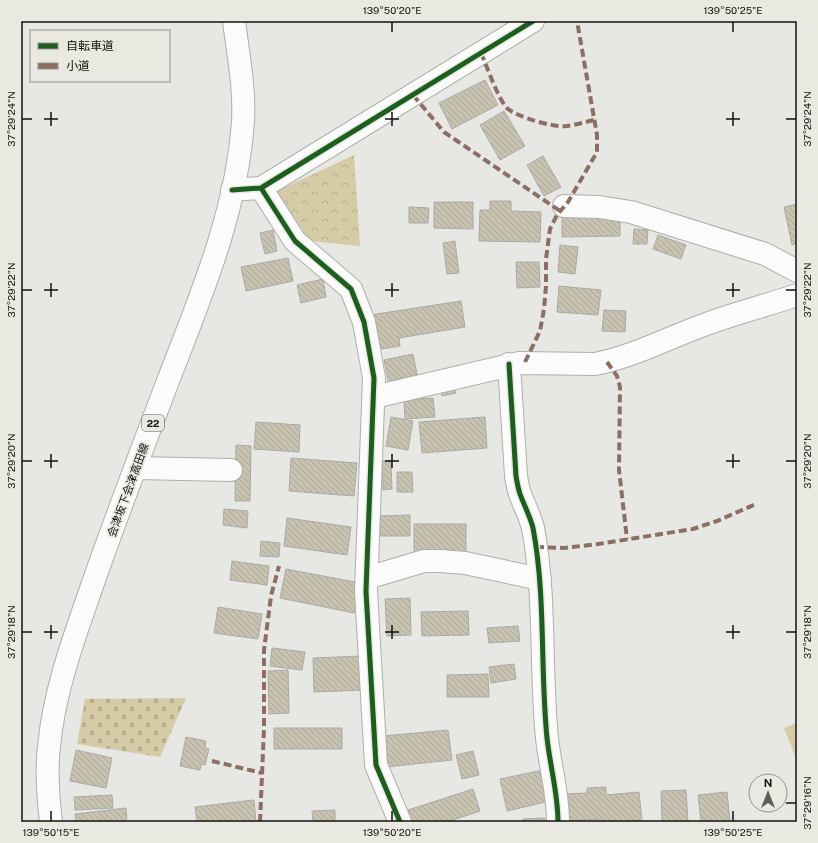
<svg xmlns="http://www.w3.org/2000/svg" width="818" height="843" viewBox="0 0 818 843" font-family="'Public Sans','Noto Sans JP',sans-serif">
<style>
.forest{fill:url(#forest-crowns)}
.cemetery{fill:url(#cemetery-stones)}
.park{fill:#d5cca7}
.building{fill:url(#building-back-hatch);stroke:#aaaaa7}
.lines{fill:none;stroke-linecap:round;stroke-linejoin:round}
.minor-casing{stroke:#aeaeab;stroke-width:24}
.major-casing{stroke:#aeaeab;stroke-width:24}
.minor{stroke:#fbfbfb;stroke-width:22}
.major{stroke:#fbfbfb;stroke-width:22}
.quiet{stroke:#8d6e63;stroke-width:4;stroke-dasharray:8 4;stroke-linecap:butt}
.cycleway-casing{stroke:#e9e8e1;stroke-width:8}
.cycleway{stroke:#1b5e20;stroke-width:5}
.ticks{fill:none;stroke:#12120f;stroke-width:1.5}
.labels{text-anchor:middle;stroke-width:3.5;stroke-linejoin:round;paint-order:stroke}
.shield{fill:#e9e8e1;stroke:#52524e;stroke-width:1}
.shield-label{font-size:10px;font-weight:bold;fill:#12120f}
.street-label{font-size:11px;fill:#12120f;stroke:#e9e8e1}
.neatline{fill:none;stroke:#12120f;stroke-width:1.5}
.ticks-label{font-size:10px;text-anchor:middle;fill:#12120f}
</style>
<defs>
<pattern id="forest-crowns" width="20" height="18" patternUnits="userSpaceOnUse"><rect width="20" height="18" fill="#d5cca7"/><path d="M2 6a3 3 0 1 1 6 0M12 15a3 3 0 1 1 6 0" fill="none" stroke="#b6ae8f"/></pattern>
<pattern id="cemetery-stones" width="16" height="16" patternUnits="userSpaceOnUse"><rect width="16" height="16" fill="#d5cca7"/><path d="M2 7V4a2 2 0 0 1 4 0v3zM10 15v-3a2 2 0 0 1 4 0v3z" fill="#b6ae8f"/></pattern>
<pattern id="building-back-hatch" width="6" height="6" patternUnits="userSpaceOnUse"><rect width="6" height="6" fill="#c8c3b0"/><path d="M-1 5l2 2M0 0l6 6M5-1l2 2" fill="none" stroke="#aba696"/></pattern>
</defs>
<rect width="100%" height="100%" fill="#e7e7e3"/>
<path class="forest" d="M354,155L360,246L309,241L293,226L273,193Z"/>
<path class="cemetery" d="M186,698L160,757L77,744L85,699Z"/>
<path class="park" d="M797,723V761L784,728Z"/>
<path class="building" d="M485,80L498,105L452,129L439,103Z
M504,111L525,146L500,160L480,125Z
M543,156L561,187L544,196L527,165Z
M490,201H511V211L541,212L540,242L479,241L480,210H490Z
M434,202H473V229L434,228Z
M797,204V243L792,245L784,207Z
M409,207L429,208L428,223H409Z
M620,216V236L562,237V217Z
M634,229L648,230L647,244H633Z
M273,230L277,251L265,254L260,233Z
M658,235L686,245L681,259L653,249Z
M455,241L459,273L447,274L443,243Z
M560,245L578,247L575,274L558,272Z
M288,258L293,281L246,291L241,267Z
M516,262H539L540,287L517,288Z
M323,279L326,297L301,303L297,285Z
M559,286L601,290L598,315L557,312Z
M461,301L465,327L399,338L400,346L375,350L370,315Z
M604,310L626,311L625,332L602,331Z
M413,354L419,384L390,389L384,360Z
M454,386L456,393L442,396L441,389Z
M433,398L435,417L405,419L404,400Z
M391,417L413,421L408,450L386,446Z
M485,417L487,448L422,453L419,422Z
M256,422L300,425L299,452L254,449Z
M236,445L251,446L250,501H235Z
M291,458L357,463L354,496L289,491Z
M382,461H391L392,489L383,490Z
M397,472H412L413,492H397Z
M224,509L248,511L247,528L223,525Z
M410,515V536H380V516Z
M287,518L351,527L347,555L284,546Z
M414,524H466V554L414,553Z
M261,541L280,543L279,557L260,556Z
M232,561L269,566L267,585L230,580Z
M286,569L360,583L354,613L280,598Z
M410,598L411,635L387,636L385,599Z
M218,607L262,614L258,639L214,633Z
M468,611L469,635L422,636L421,612Z
M518,626L520,641L489,643L487,628Z
M272,648L305,652L302,670L270,666Z
M362,656L364,690L314,692L313,658Z
M514,664L516,679L491,683L489,667Z
M288,670L289,713L269,714L268,671Z
M488,674L489,697H447V675Z
M274,728H342V749H274Z
M448,730L452,760L386,767L383,736Z
M186,737L206,741L205,748L209,749L205,765L201,764L200,770L180,766Z
M76,750L112,758L106,788L70,781Z
M473,751L479,775L462,779L456,755Z
M543,770L550,801L507,811L500,779Z
M606,787V795L639,792L642,821L602,822V819L564,821L563,794L587,793V788Z
M473,789L480,811L447,822H409L405,811Z
M686,790L688,822H662L661,791Z
M727,792L730,822H701L698,795Z
M112,795L113,808L75,810L74,797Z
M254,800L256,822H197L195,807Z
M126,808L127,822H76L75,814Z
M335,810V822H313L312,811Z
M545,818V822H523V819Z"/>
<g class="lines">
<defs>
<path id="minor" d="M261,188L295,241L351,289L364,322L374,378L366,591L376,765L400,822
M232,190L261,188L533,21
M564,206L599,207L631,212L765,254L797,271
M509,364L516,476C517,482 518,488 520,494C524,505 530,516 533,528C546,597 540,668 547,738C550,766 558,793 558,822
M374,397L519,363L595,364C632,357 666,339 701,326C732,314 765,306 797,295
M136,468L231,470
M367,578L424,561H440L465,563L540,579"/>
<path id="major" d="M51,822C48,797 46,771 49,747C54,691 74,638 92,586C116,517 142,449 168,381C200,298 237,212 243,121C245,88 238,54 234,21"/>
</defs>
<use href="#minor" class="minor-casing"/>
<use href="#major" class="major-casing"/>
<use href="#minor" class="minor"/>
<use href="#major" class="major"/>
<path class="quiet" d="M481,53C487,66 498,100 508,109C518,117 554,128 567,126C576,125 585,122 594,120
M413,95L444,132L560,211
M525,362L540,331L544,309L546,286V259L550,229L557,215L568,202L597,152V135L577,21
M607,362L617,376L620,387L619,470L627,539
M536,547L564,548L598,544L693,529L717,521L756,504
M212,761L262,773
M260,822L264,728V650L271,596L279,566"/>
<defs>
<path id="cycleway" d="M261,188L295,241L351,289L364,322L374,378L366,591L376,765L400,822
M232,190L261,188L533,21
M509,364L516,476C517,482 518,488 520,494C524,505 530,516 533,528C546,597 540,668 547,738C550,766 558,793 558,822"/>
</defs>
<use href="#cycleway" class="cycleway-casing"/>
<use href="#cycleway" class="cycleway"/>
</g>
<path class="ticks" d="M392,22V32M733,22V32M51,112V126M392,112V126M733,112V126M22,119H32M44,119H58M385,119H399M726,119H740M786,119H796M51,283V297M392,283V297M733,283V297M22,290H32M44,290H58M385,290H399M726,290H740M786,290H796M51,454V468M392,454V468M733,454V468M22,461H32M44,461H58M385,461H399M726,461H740M786,461H796M51,625V639M392,625V639M733,625V639M22,632H32M44,632H58M385,632H399M726,632H740M786,632H796M786,803H796M51,811V821M392,811V821M733,811V821"/>
<g class="labels">
<rect class="shield" x="142" y="415" width="22" height="16" rx="3"/>
<g class="shield-label">
<text x="153" y="427">22</text>
</g>
<g class="street-label">
<text transform="translate(128 490) rotate(-70)" y="4">会津坂下会津高田線</text>
</g>
</g>
<rect width="818" height="843" fill="none" stroke="#e9e8e1" stroke-width="44"/>
<rect x="30" y="30" width="140" height="52" fill="#e9e8e1" stroke="#93928d"/>
<rect x="38" y="43" width="20" height="6" fill="#1b5e20" stroke="#93928d"/>
<text x="66" y="50" font-size="12" fill="#12120f">自転車道</text>
<rect x="38" y="63" width="20" height="6" fill="#8d6e63" stroke="#93928d"/>
<text x="66" y="70" font-size="12" fill="#12120f">小道</text>
<g transform="translate(768 793)"><circle r="19" fill="#e9e8e1" stroke="#93928d"/>
<path d="M0-3L7 15L0 10L-7 15Z" fill="#5d5d59"/>
<text y="-6" font-size="11" font-weight="bold" text-anchor="middle" fill="#12120f">N</text>
</g>
<rect x="22" y="22" width="774" height="799" class="neatline"/>
<g class="ticks-label">
<text x="392" y="14">139°50'20"E</text>
<text x="733" y="14">139°50'25"E</text>
<text transform="translate(11 119) rotate(-90)" y="4">37°29'24"N</text>
<text transform="translate(807 119) rotate(-90)" y="4">37°29'24"N</text>
<text transform="translate(11 290) rotate(-90)" y="4">37°29'22"N</text>
<text transform="translate(807 290) rotate(-90)" y="4">37°29'22"N</text>
<text transform="translate(11 461) rotate(-90)" y="4">37°29'20"N</text>
<text transform="translate(807 461) rotate(-90)" y="4">37°29'20"N</text>
<text transform="translate(11 632) rotate(-90)" y="4">37°29'18"N</text>
<text transform="translate(807 632) rotate(-90)" y="4">37°29'18"N</text>
<text transform="translate(807 803) rotate(-90)" y="4">37°29'16"N</text>
<text x="51" y="836">139°50'15"E</text>
<text x="392" y="836">139°50'20"E</text>
<text x="733" y="836">139°50'25"E</text>
</g>
</svg>
